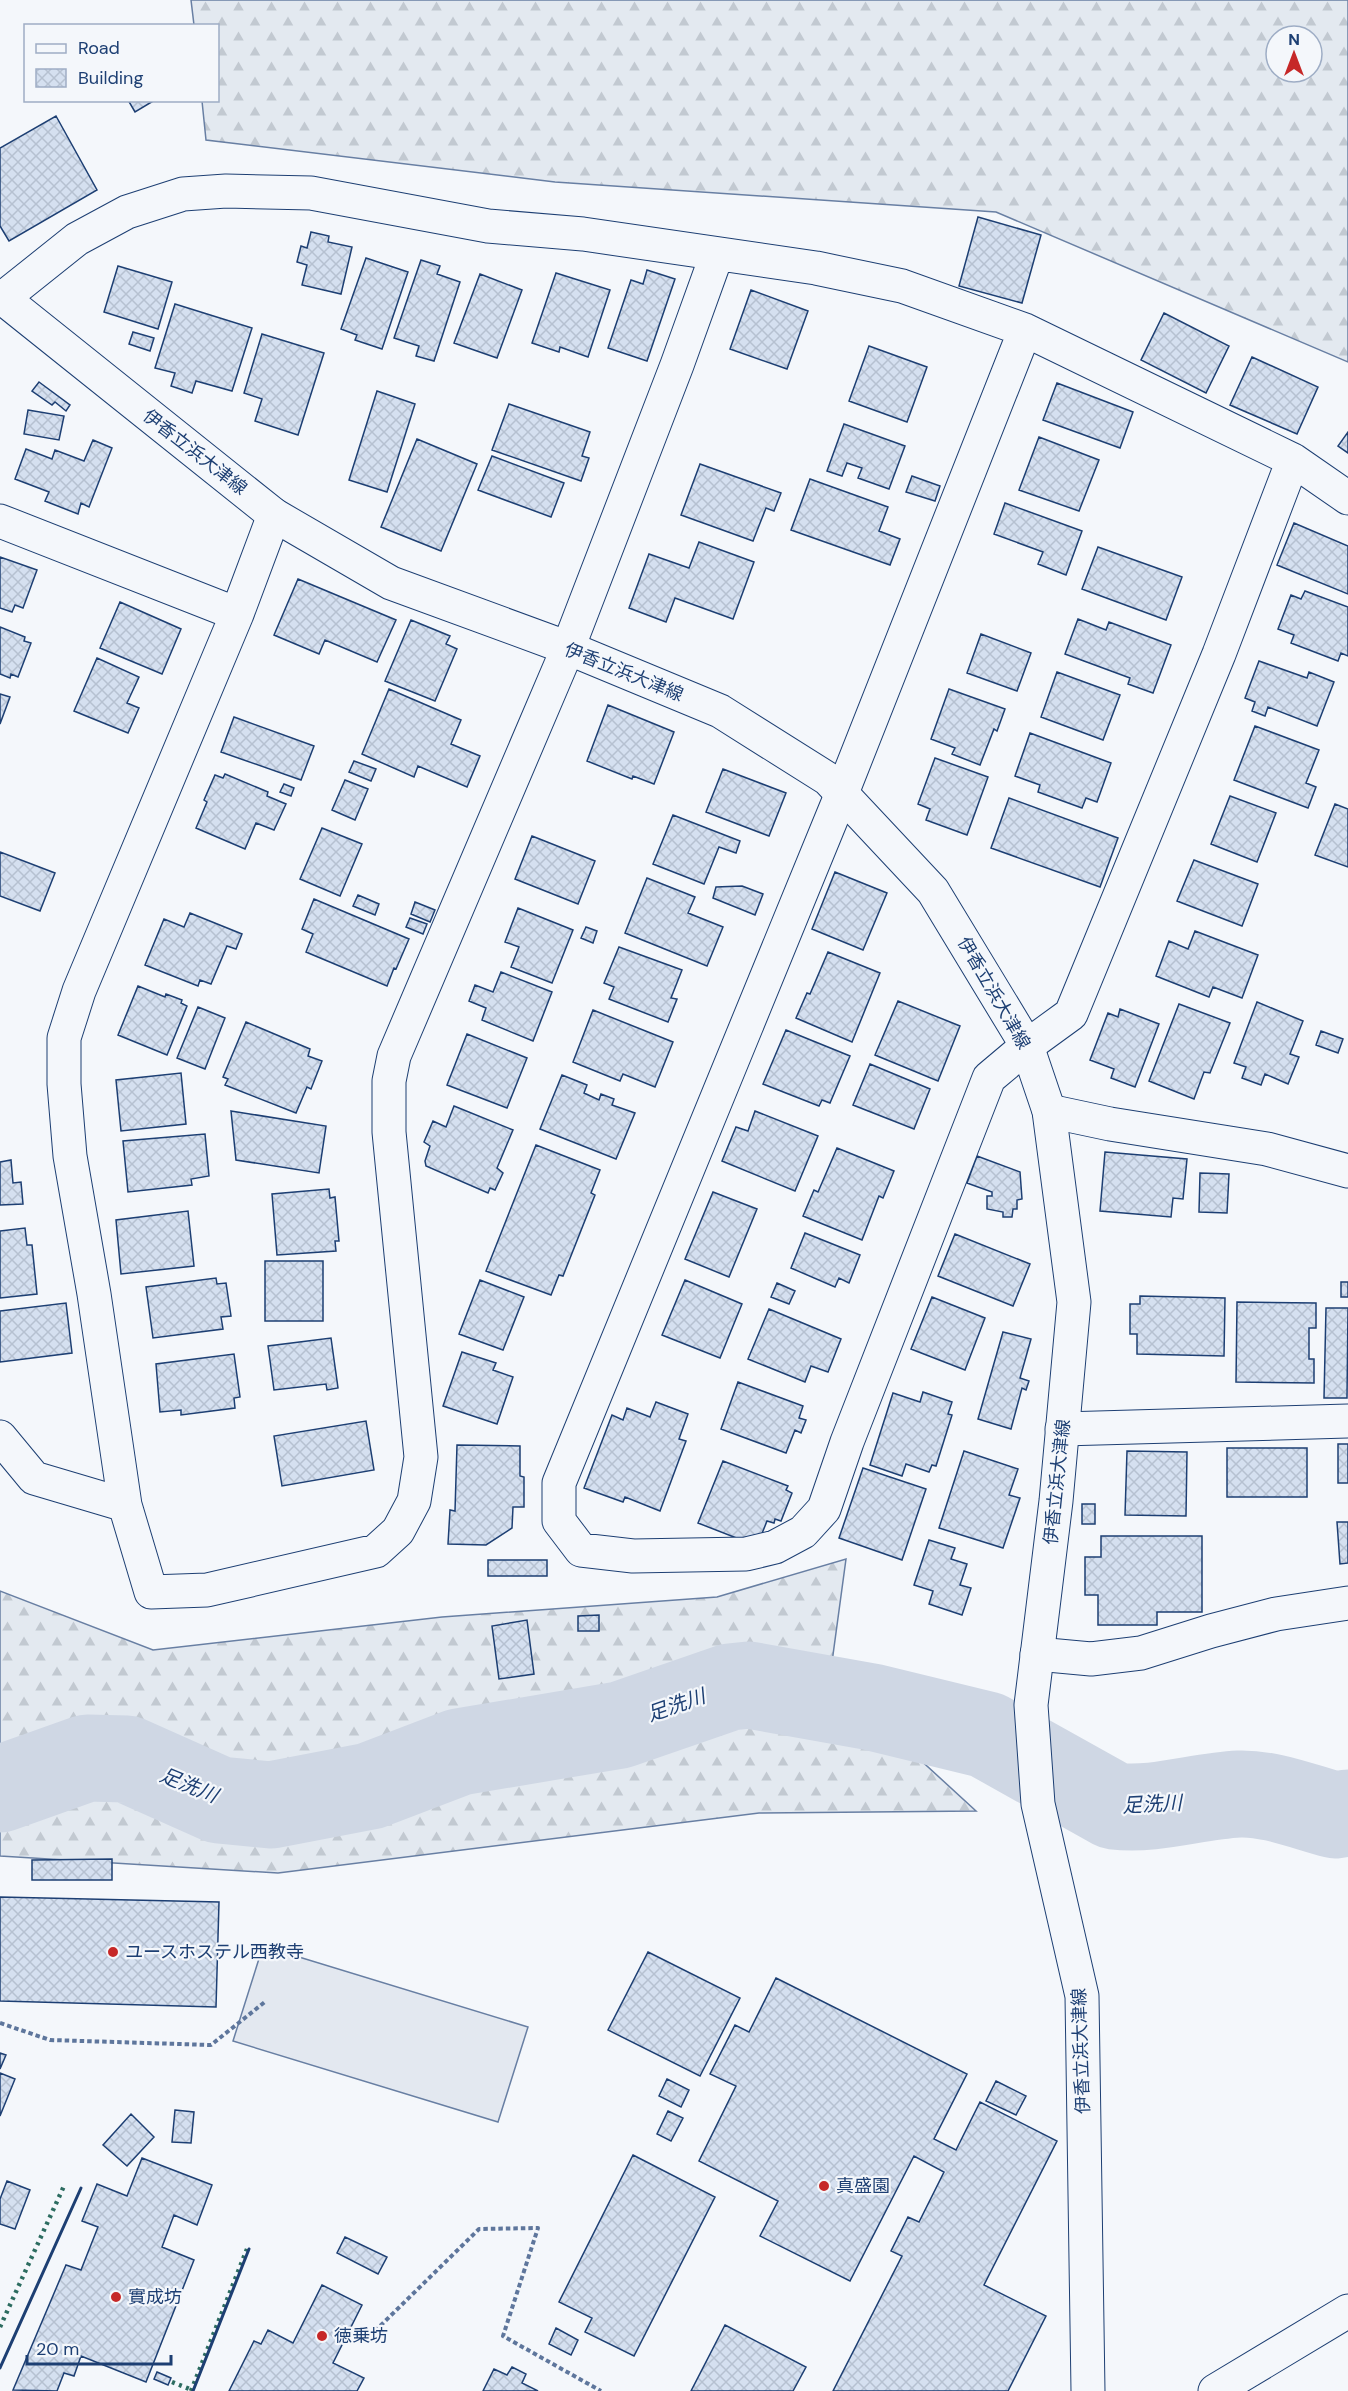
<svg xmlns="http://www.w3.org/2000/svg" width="1348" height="2391" viewBox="0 0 1348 2391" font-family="'DM Sans','Noto Sans JP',sans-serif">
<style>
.forest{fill:url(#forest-firs);stroke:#687fa3;stroke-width:1.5;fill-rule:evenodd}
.parking{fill:#e3e8f0;stroke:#687fa3;stroke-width:1.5}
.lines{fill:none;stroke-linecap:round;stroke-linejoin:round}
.river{stroke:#cfd7e4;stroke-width:87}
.building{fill:url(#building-cross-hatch);stroke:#1d3f73;stroke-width:1.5}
.street-casing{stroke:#1d3f73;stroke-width:35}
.secondary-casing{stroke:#1d3f73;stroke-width:35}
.primary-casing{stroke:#1d3f73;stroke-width:35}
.path{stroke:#5e769c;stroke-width:4;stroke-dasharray:4.5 3;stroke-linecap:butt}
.street{stroke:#f4f7fb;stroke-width:33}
.secondary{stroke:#f4f7fb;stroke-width:33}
.primary{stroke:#f4f7fb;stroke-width:33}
.hedge{stroke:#2c6c60;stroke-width:4.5;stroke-dasharray:3 4.5;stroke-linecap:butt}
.wall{stroke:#1d3f73;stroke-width:3}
.poi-dot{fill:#c62828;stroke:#f4f7fb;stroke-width:2}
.labels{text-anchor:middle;stroke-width:4.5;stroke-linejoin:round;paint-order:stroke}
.street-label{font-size:18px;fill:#1d3f73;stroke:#f4f7fb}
.poi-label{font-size:18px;fill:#1d3f73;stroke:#f4f7fb;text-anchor:start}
.water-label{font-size:20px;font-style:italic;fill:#1d3f73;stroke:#f4f7fb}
</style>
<defs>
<pattern id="forest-firs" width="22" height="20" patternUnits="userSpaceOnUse" patternTransform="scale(1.5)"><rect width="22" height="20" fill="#e3e9f0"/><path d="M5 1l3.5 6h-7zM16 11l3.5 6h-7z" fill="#c2c9d1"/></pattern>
<pattern id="building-cross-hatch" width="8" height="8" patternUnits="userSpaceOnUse" patternTransform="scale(1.5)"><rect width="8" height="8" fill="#d5e0f0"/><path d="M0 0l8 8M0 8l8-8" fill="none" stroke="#b6c1d1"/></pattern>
</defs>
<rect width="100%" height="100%" fill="#f4f7fb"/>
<path class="forest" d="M191,0H1348V362L996,212L555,182L206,140L202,101L218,100V26L194,25ZM1276,36H1312V72H1276Z
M846,1559L830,1677L976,1811L759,1813L278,1873L0,1856V1591L153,1650L442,1617L717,1597Z"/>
<path class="parking" d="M263,1946L528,2027L498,2122L233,2041Z"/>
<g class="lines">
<path class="river" d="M0,1789L87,1758L127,1759L219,1800L271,1805L370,1786L459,1752L620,1725L730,1687L749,1685L872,1707L987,1735L1114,1806C1156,1811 1197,1796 1239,1794C1271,1793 1304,1807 1335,1815L1348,1813"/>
</g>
<path class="building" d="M128,100H155L135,112Z
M56,116L97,190L9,241L0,226V148Z
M978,217L1041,235L1022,303L959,286Z
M311,232L329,236L328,242L352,247L341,294L302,285L307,265L297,262L301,246L307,248Z
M366,258L408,272L382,349L355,340L357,335L341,329Z
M421,260L440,266L437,274L460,282L434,361L416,356L419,346L394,338Z
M118,266L172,282L158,329L104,312Z
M647,270L675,279L647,361L608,348L631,280L643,284Z
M556,273L610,290L588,357L560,347L559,352L532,343Z
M480,274L522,290L497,358L454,343Z
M751,290L808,311L787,369L730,349Z
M175,304L252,328L232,391L196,381L192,393L171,386L175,373L155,368Z
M1164,313L1229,346L1206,393L1141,360Z
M133,332L154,338L150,351L129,344Z
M262,334L324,353L298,435L255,421L262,399L244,393Z
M869,346L927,367L907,422L849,401Z
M1252,357L1318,387L1297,434L1230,405Z
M39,382L70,405L66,411L55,402L52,405L32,391Z
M1057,383L1133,412L1120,448L1043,420Z
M377,391L415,404L387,492L349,480Z
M509,404L590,432L582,456L589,458L581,481L492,450Z
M28,410L64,416L59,440L24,434Z
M844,424L905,446L889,489L858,478L862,468L847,463L842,476L827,471Z
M1348,432V453L1338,446Z
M1039,437L1099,460L1079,511L1019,490Z
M417,439L477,464L441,551L381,527Z
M93,440L112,448L89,507L81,503L78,514L45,501L49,492L15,479L26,449L52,459L55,450L84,461Z
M492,456L564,483L551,517L478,490Z
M700,464L781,493L774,511L766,508L753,541L681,515Z
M912,476L940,486L935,501L906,492Z
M810,479L888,507L879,531L900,539L890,565L791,530Z
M1005,503L1082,531L1066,575L1038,564L1043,552L994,534Z
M1294,523L1348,546V594L1277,565Z
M699,542L754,562L733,619L675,598L666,622L629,608L649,554L689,568Z
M1098,547L1182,577L1166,620L1082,589Z
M0,557L37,570L23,608L15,605L12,612L0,608Z
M298,579L396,620L377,662L325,640L319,654L274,635Z
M1305,591L1348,607V656L1341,653L1338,661L1291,643L1294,635L1278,629L1291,595L1301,599Z
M120,602L181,629L162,674L100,648Z
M1078,619L1106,630L1109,622L1171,645L1153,693L1128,684L1130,678L1065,654Z
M411,620L450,636L446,644L457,649L435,701L385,681Z
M0,627L25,637L24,641L31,643L18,677L11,674L10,678L0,674Z
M981,634L1031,653L1017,691L967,673Z
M97,658L139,677L127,703L139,708L128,733L74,711Z
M1259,661L1307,678L1309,672L1334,682L1317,726L1268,707L1265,716L1252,711L1255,702L1245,698Z
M1057,672L1120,695L1103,740L1041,717Z
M389,689L461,720L451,744L480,756L467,787L418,766L414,777L362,754Z
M949,689L1005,709L997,731L994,729L980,765L952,754L955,748L931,739Z
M0,694L10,697L0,724Z
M608,705L674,732L654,784L633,776L632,779L587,761Z
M234,717L314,746L301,780L221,752Z
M1255,726L1319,750L1306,783L1316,787L1308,808L1234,780Z
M1030,733L1111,763L1097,802L1086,798L1082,808L1038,792L1040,785L1015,776Z
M935,758L988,777L967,835L926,820L930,809L918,804Z
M354,761L376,769L371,781L349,772Z
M723,769L786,793L769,836L706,812Z
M225,774L268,792L267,796L286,804L274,830L256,823L245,849L196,828L207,802L204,800L215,775L223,778Z
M345,780L368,789L355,820L332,810Z
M284,784L294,788L291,796L280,792Z
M1230,796L1276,813L1257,862L1211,844Z
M1009,798L1118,838L1100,887L991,848Z
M1335,804L1348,809V867L1315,855Z
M673,815L740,841L736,853L719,847L704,884L653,864Z
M322,828L362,844L340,896L300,879Z
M532,836L595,861L578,904L515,879Z
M0,852L55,873L40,911L0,896Z
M1194,860L1258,884L1242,926L1177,901Z
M835,872L887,893L863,950L812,929Z
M647,878L695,897L688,913L723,927L707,966L625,933Z
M742,886L763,894L755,915L713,898L716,887Z
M358,895L379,904L375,915L353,906Z
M314,899L409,939L396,969L394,968L387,986L306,952L313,934L302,929Z
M415,902L435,910L430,922L411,914Z
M518,908L573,930L552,983L511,967L519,947L505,942Z
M190,913L242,934L236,949L227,946L211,984L200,980L198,986L145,965L164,919L184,927Z
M410,918L427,924L423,934L406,927Z
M586,927L597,931L593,943L581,938Z
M1195,931L1258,955L1242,998L1213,987L1209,997L1156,976L1169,941L1188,949Z
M619,947L682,970L671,998L677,999L668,1022L609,999L614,987L604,983Z
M828,952L880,973L852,1042L796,1018L807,993L810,994Z
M501,972L552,992L533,1041L482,1020L486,1008L469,1001L475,985L493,992Z
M138,986L165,997L166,994L182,1000L181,1003L187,1006L167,1055L118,1035Z
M898,1001L960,1026L938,1081L875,1055Z
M1257,1002L1303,1021L1290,1054L1299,1057L1288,1084L1265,1074L1261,1085L1242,1078L1246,1067L1234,1063Z
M1179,1004L1230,1023L1210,1073L1204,1072L1194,1099L1149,1081Z
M198,1007L225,1018L205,1069L177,1058Z
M1120,1009L1159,1024L1135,1087L1111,1078L1114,1069L1090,1060L1108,1013L1118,1017Z
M593,1010L673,1042L655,1087L623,1074L620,1081L573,1062Z
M246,1022L310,1049L308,1056L322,1061L311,1089L307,1087L296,1113L225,1085L228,1079L223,1077Z
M786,1030L850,1056L830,1103L822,1100L819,1106L763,1084Z
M1321,1031L1343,1039L1338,1053L1316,1045Z
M467,1034L527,1058L507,1108L447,1085Z
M870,1064L930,1089L914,1129L853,1105Z
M181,1073L186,1124L121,1131L116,1080Z
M562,1075L587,1085L584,1093L599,1100L601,1094L614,1099L612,1105L635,1113L616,1159L540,1129Z
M454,1106L513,1130L497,1168L503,1173L495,1190L490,1188L488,1193L426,1166L425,1161L430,1146L424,1142L433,1121L446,1127Z
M231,1111L326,1126L319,1173L236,1160Z
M755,1111L818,1136L795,1191L722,1161L736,1127L748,1131Z
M205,1134L209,1176L191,1179L192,1185L128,1192L123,1141Z
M536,1145L600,1170L591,1193L595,1195L563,1276L559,1275L551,1295L486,1271Z
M837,1148L894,1171L883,1198L879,1196L862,1240L803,1216L814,1190L818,1192Z
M1105,1152L1187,1159L1183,1199L1173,1198L1171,1217L1100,1211Z
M977,1156L1020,1172L1022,1199L1017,1200V1209H1013L1012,1217H1003V1212L987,1209V1196H992V1192L967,1183Z
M11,1160L13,1183L21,1182L23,1204L0,1205V1162Z
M1200,1173L1229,1174L1227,1213L1199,1212Z
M329,1189L330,1198L335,1197L339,1241H335L336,1251L277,1255L272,1194Z
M713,1192L757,1209L729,1277L685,1259Z
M188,1211L194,1266L121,1274L116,1220Z
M25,1228L27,1245H32L37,1294L0,1298V1231Z
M805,1233L860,1255L849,1283L839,1278L835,1287L791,1268Z
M955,1234L1030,1264L1013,1306L938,1276Z
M265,1261H323V1321H265Z
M216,1278L217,1284L226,1283L231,1316L221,1317L223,1329L153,1338L146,1287Z
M480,1280L524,1297L503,1350L459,1334Z
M685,1280L742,1304L720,1358L662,1335Z
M1341,1282H1348V1297H1341Z
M777,1283L795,1291L789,1304L771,1297Z
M1140,1296L1225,1298L1224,1356L1137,1354V1334H1130V1304H1140Z
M932,1297L985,1318L965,1370L911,1349Z
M1237,1302L1316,1303V1328H1309V1359H1314V1383L1236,1382Z
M66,1303L72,1353L0,1362V1311Z
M1326,1308H1348L1347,1398H1324Z
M769,1309L841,1339L828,1372L811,1366L805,1382L748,1359Z
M1003,1332L1031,1339L1020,1378L1029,1381L1026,1390L1022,1388L1011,1429L978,1419Z
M331,1338L338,1388L327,1390L326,1384L274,1390L268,1346Z
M462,1352L496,1363L493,1370L513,1377L497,1424L443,1406Z
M234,1354L240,1397L234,1398L235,1408L181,1415V1410L160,1412L156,1364Z
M738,1382L803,1406L799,1418L806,1420L801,1433L795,1430L786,1453L721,1429Z
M923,1392L952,1402L948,1414L952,1415L936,1466L932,1465L929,1472L906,1464L902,1476L870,1465L893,1393L920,1402Z
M656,1402L688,1414L679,1439L686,1441L660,1511L625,1497L623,1502L584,1488L612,1415L623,1420L627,1408L650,1417Z
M366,1421L374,1470L282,1486L274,1436Z
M1338,1444H1348V1483H1338Z
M457,1445L520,1446V1476L524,1477V1507H513L512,1528L486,1545L448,1544L450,1510L455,1511Z
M1227,1448H1307V1497H1227Z
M964,1451L1018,1469L1009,1495L1020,1498L1003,1548L939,1528Z
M1127,1451L1187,1452L1186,1516L1125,1515Z
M723,1461L788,1486L786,1490L792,1493L781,1521L775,1519L774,1523L767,1521L757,1546L698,1523Z
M863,1468L926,1489L902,1560L839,1538Z
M1082,1504H1095V1524H1082Z
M1337,1522H1348V1563L1340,1564Z
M1101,1536H1202V1612H1157V1625H1098V1595H1085V1557H1101Z
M929,1540L955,1548L951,1559L967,1564L960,1585L971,1588L962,1615L929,1604L933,1591L914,1585Z
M488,1560H547V1576H488Z
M599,1615V1631H578V1616Z
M527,1620L534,1674L499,1679L492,1626Z
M112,1859V1880H32V1860Z
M0,1897L219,1902L216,2007L0,2001Z
M648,1952L740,1998L700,2076L608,2030Z
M776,1978L967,2074L934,2139L956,2150L980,2102L1057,2141L984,2285L1046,2316L1008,2391H833L902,2256L891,2251L908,2217L919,2222L944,2172L914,2156L850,2281L760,2236L778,2201L699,2161L736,2086L710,2074L735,2025L749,2032Z
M0,2053L6,2055L0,2069Z
M0,2073L15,2079L0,2116Z
M667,2079L689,2090L681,2107L659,2096Z
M996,2081L1026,2096L1016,2115L986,2101Z
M175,2110L194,2112L191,2143L172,2142Z
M668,2111L683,2118L671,2141L657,2134Z
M131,2114L154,2137L127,2166L103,2145Z
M633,2155L715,2197L634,2356L585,2332L592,2318L559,2302Z
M142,2158L212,2185L197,2225L174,2215L162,2247L194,2260L146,2382L81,2356L74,2376L64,2373L57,2391L13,2390L66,2265L81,2270L98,2227L82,2221L97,2184L127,2196Z
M7,2181L30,2190L15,2229L0,2224V2199Z
M345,2237L387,2257L378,2274L337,2253Z
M322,2285L362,2305L333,2363L364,2378L357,2391H229L254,2341L261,2344L268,2330L293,2343Z
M725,2325L806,2367L793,2391H691Z
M556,2328L578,2340L571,2355L549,2344Z
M512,2367L526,2374L522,2383L538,2391H483L494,2369L507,2375Z
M157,2372L171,2378L168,2385L154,2379Z"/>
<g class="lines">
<defs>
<path id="street" d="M3,298L77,239L127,212L183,194L226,191L311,193L488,226L583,234L816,268L902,286L1025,330L1293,460L1348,498
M1025,330L842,793L559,1483V1521L581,1550L633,1556L746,1554L775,1547L803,1532L824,1509L847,1442L989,1078L1027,1046L1071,1014L1219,654L1293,460
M0,521L237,614L274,515
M1049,1111L1110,1124L1267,1149L1348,1171
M1062,1429L1348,1421
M0,1437L34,1478L125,1505L151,1592L207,1590L376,1551L398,1531L414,1501L421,1457L389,1132V1081L394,1056L568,648L677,365L717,254
M125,1505L94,1294L70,1156L64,1084V1038L79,991L237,614
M1037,1654L1091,1659L1141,1653L1211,1631L1276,1614L1348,1603"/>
<path id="secondary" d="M1215,2391L1348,2311"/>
<path id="primary" d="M0,296L274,515L391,583L568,648L720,711L828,779L933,891L1027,1046L1049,1111L1074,1302L1056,1501L1031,1705L1038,1804L1082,1996L1088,2391"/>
</defs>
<use href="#street" class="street-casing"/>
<use href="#secondary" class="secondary-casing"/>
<use href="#primary" class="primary-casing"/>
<path class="path" d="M0,2023L50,2040L211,2045L266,2001
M375,2331L479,2229L538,2228L503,2336L601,2391"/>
<use href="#street" class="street"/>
<use href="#secondary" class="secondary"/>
<use href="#primary" class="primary"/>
<path class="hedge" d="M0,2327L64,2186
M172,2382L192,2390
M191,2391L247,2249"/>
<path class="wall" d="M0,2368L81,2188
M193,2391L249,2249"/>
</g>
<g class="poi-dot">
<circle cx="113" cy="1952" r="6"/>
<circle cx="824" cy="2186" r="6"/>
<circle cx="116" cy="2297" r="6"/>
<circle cx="322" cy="2336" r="6"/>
</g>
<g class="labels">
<g class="street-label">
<text transform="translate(195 452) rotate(38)" y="6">伊香立浜大津線</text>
<text transform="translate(624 672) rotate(22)" y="6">伊香立浜大津線</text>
<text transform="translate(994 993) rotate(60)" y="6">伊香立浜大津線</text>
<text transform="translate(1057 1482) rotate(-84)" y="6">伊香立浜大津線</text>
<text transform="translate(1081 2051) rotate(-92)" y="6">伊香立浜大津線</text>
</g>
<g class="poi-label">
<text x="125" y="1958">ユースホステル西教寺</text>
<text x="836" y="2192">真盛園</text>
<text x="128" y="2303">實成坊</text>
<text x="334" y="2342">徳乗坊</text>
</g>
<g class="water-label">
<text transform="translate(676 1705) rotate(-19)" y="7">足洗川</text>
<text transform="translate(189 1785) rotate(22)" y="7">足洗川</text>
<text transform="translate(1152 1804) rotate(-3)" y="7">足洗川</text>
</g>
</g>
<rect x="24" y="24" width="195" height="78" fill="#f4f7fb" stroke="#9eadc5" stroke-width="1.5"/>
<rect x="36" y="44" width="30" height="9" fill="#f4f7fb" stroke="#9eadc5" stroke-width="1.5"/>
<text x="78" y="54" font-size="18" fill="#1d3f73">Road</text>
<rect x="36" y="69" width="30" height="18" fill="url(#building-cross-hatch)" stroke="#9eadc5" stroke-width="1.5"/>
<text x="78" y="84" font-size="18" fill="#1d3f73">Building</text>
<g transform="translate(1294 54)"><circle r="28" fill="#f4f7fb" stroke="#9eadc5" stroke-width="1.5"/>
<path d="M0-4.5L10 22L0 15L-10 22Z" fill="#c62828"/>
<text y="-9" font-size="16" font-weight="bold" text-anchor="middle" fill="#1d3f73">N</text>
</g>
<path d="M27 2355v9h144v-9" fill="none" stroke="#1d3f73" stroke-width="3"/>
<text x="36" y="2355" font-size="18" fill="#1d3f73" stroke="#f4f7fb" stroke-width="4.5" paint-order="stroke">20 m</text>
</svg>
